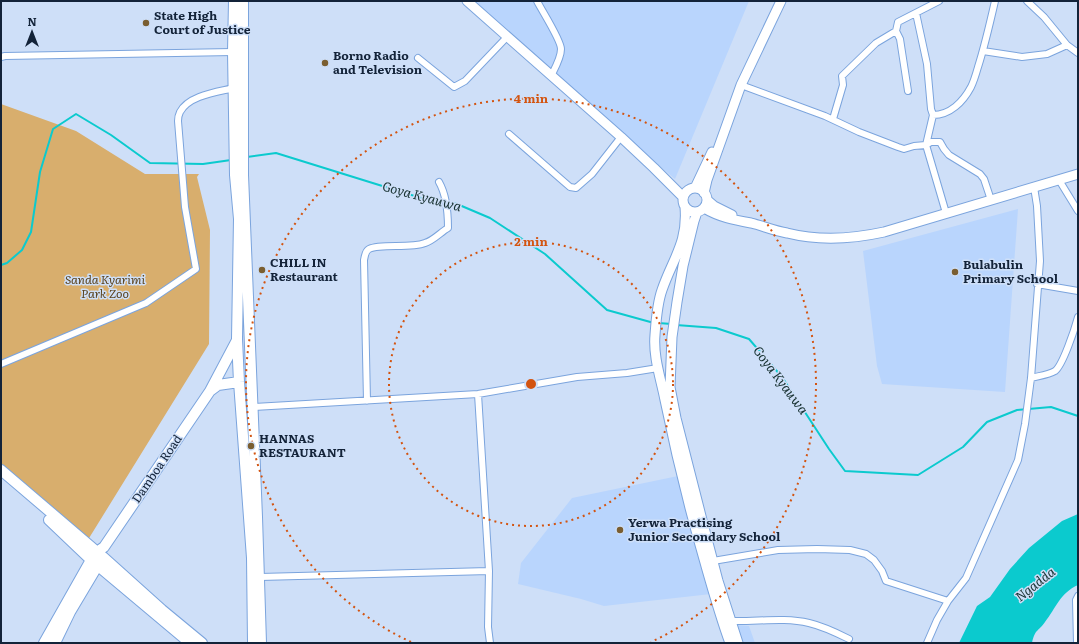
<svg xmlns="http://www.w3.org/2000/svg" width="1079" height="644" viewBox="0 0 1079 644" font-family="Literata,serif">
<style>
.built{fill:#b9d5fd}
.green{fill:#d8ae6d}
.water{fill:#0bcace}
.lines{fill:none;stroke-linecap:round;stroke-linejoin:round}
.stream{stroke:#0bcace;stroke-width:2}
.street-casing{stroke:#7ba4dd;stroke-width:8}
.secondary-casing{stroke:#7ba4dd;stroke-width:11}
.primary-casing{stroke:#7ba4dd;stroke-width:12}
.street{stroke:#fff;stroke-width:6}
.secondary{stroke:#fff;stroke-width:9}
.primary{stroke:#fff;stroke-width:10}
.ring{fill:none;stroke:#d35410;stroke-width:2;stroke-dasharray:2 4}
.poi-dot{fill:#7a5e31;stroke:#cedff8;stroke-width:1.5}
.labels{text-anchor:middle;stroke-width:3;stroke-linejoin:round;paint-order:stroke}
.poi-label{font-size:12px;font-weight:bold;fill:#132339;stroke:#cedff8;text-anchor:start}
.park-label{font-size:12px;font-style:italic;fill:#5b431d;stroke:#cedff8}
.street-label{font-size:12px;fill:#132339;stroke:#cedff8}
.water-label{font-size:13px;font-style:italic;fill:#163030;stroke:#cedff8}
.centre{fill:#d35410;stroke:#cedff8;stroke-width:2}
.ring-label{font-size:12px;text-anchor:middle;font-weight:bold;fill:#d35410;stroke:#cedff8;stroke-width:3;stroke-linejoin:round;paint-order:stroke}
</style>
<rect width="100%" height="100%" fill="#cedff8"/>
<path class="built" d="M474,1H749L675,179L558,79Z
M1018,209L1005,392L882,384L877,366L863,251Z
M678,476L711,594L604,606L581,599L518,584L521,563L572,498Z
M737,625L749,626L755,643H743Z"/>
<path class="green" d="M1,104L76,131L145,174H199L197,177L210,230L209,344L86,543L1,466Z"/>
<path class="water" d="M1078,514V585C1060,593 1056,608 1045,622C1038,632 1035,629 1032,643H959L977,606L990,597L1010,569L1029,548L1062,521Z"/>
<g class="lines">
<path class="stream" d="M247,157L276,153L421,198L457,204L490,218L545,254L607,310L654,323
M1,265L7,263L22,250L31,232L40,172L53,129L76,114L111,135L150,163L203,164L231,160
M658,323L672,324
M676,325L716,328L749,339L782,377L829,449L845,471L918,475L963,447L987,422L1017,410L1051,407L1078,416"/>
<defs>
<path id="street" d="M537,1C542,11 561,40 561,49C561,58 555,68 551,76
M1027,1L1044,17L1067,45L1078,53
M916,13L927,64L931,109L933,115
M983,51L1022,57L1047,54L1067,45
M1,57L5,56L233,52
M418,58L454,87L465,81L507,37
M741,85L825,116L859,132L898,147L904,149L914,146L926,145L931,142H940L944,149L949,155L980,174L984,179L991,200
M908,91L900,39L896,31L898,22L939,1
M833,119L843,85L842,76L876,43L896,31
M509,134L570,187L576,188L592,174L621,137
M1059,180L1078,211
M946,213L926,145L933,115C950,115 963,102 971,87C974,81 976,74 978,67C985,45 990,23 995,1
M1037,284L1078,291
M1,364L146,303L196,269L185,207L178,121C178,118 179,114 180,112C189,95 218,92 234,88
M1031,378C1038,376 1048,375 1055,371C1063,365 1075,328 1078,317
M478,394L489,571L488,627L490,643
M367,401L364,260C365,256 365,251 369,249C381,243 410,249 425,243C433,241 441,232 448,228C448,213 447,196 439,182
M252,407L478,394L577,377L627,373L658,368
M713,561L778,550L817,549L850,550L866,554L874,560L882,571L886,581L948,601
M260,577L489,571
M731,621C756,622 784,617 809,623C822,626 837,633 849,639
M927,643L937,620L948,601L966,578L1018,460L1025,424L1031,378L1040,261L1037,206L1034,187
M1077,643L1076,600L1078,596"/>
<path id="secondary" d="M467,1L621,137L654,168L683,197
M683 200a12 12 0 1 1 24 0a12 12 0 1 1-24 0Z
M695,188L712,152
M704,193L707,180L741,85L781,1
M707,200L714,206L732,215
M685,207C688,243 673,258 662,290C657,304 656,321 655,335C653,357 661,379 665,400C676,454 689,507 704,559C712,587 720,616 730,643
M704,208C719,217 734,220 751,223C763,226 775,231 787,233C819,241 852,239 884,232L1078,174
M697,212L694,221L683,266L677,302L672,337L670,387L676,418L701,516L718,581L738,643"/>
<path id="primary" d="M234,1L233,52L235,175L239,219L237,339L239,382L252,558L253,643
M243,1V175L257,517L261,643
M210,391L218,385L239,382
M1,470L103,557L162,610L202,643
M49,520L91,560L190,643
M44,643L91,560L97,552L104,547L210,391L237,340
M55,643L70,612L101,560"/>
</defs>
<use href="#street" class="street-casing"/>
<use href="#secondary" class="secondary-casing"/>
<use href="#primary" class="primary-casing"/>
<use href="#street" class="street"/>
<use href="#secondary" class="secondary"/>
<use href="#primary" class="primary"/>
</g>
<g class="ring">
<circle cx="531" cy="384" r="142"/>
<path d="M411 642A285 285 0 1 1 651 642"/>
</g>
<g class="poi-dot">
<circle cx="146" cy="23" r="4"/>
<circle cx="325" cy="63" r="4"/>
<circle cx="262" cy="270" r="4"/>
<circle cx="955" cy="272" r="4"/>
<circle cx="251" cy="446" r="4"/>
<circle cx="620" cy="530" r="4"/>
</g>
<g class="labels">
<g class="poi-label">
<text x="154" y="20">State High<tspan x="154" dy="14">Court of Justice</tspan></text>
<text x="333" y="60">Borno Radio<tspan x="333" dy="14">and Television</tspan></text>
<text x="270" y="267">CHILL IN<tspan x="270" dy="14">Restaurant</tspan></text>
<text x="963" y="269">Bulabulin<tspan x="963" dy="14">Primary School</tspan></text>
<text x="259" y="443">HANNAS<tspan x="259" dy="14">RESTAURANT</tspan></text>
<text x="628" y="527">Yerwa Practising<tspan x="628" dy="14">Junior Secondary School</tspan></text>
</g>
<g class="park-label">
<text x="105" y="284">Sanda Kyarimi<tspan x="105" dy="14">Park Zoo</tspan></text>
</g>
<g class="street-label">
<text transform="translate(157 469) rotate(-56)" y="4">Damboa Road</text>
</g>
<g class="water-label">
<text transform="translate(422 196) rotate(15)" y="5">Goya Kyauwa</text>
<text transform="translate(781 380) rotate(53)" y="5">Goya Kyauwa</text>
<text transform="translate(1035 584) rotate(-38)" y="5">Ngadda</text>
</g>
</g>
<circle cx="531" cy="384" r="6" class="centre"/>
<g class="ring-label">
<text x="531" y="103">4 min</text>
<text x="531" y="246">2 min</text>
</g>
<rect width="1079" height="644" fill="none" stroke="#132339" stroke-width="4"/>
<g transform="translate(32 32)" stroke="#cedff8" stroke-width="3" paint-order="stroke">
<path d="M0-3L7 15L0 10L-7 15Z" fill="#132339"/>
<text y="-6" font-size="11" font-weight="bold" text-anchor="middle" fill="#132339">N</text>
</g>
</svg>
